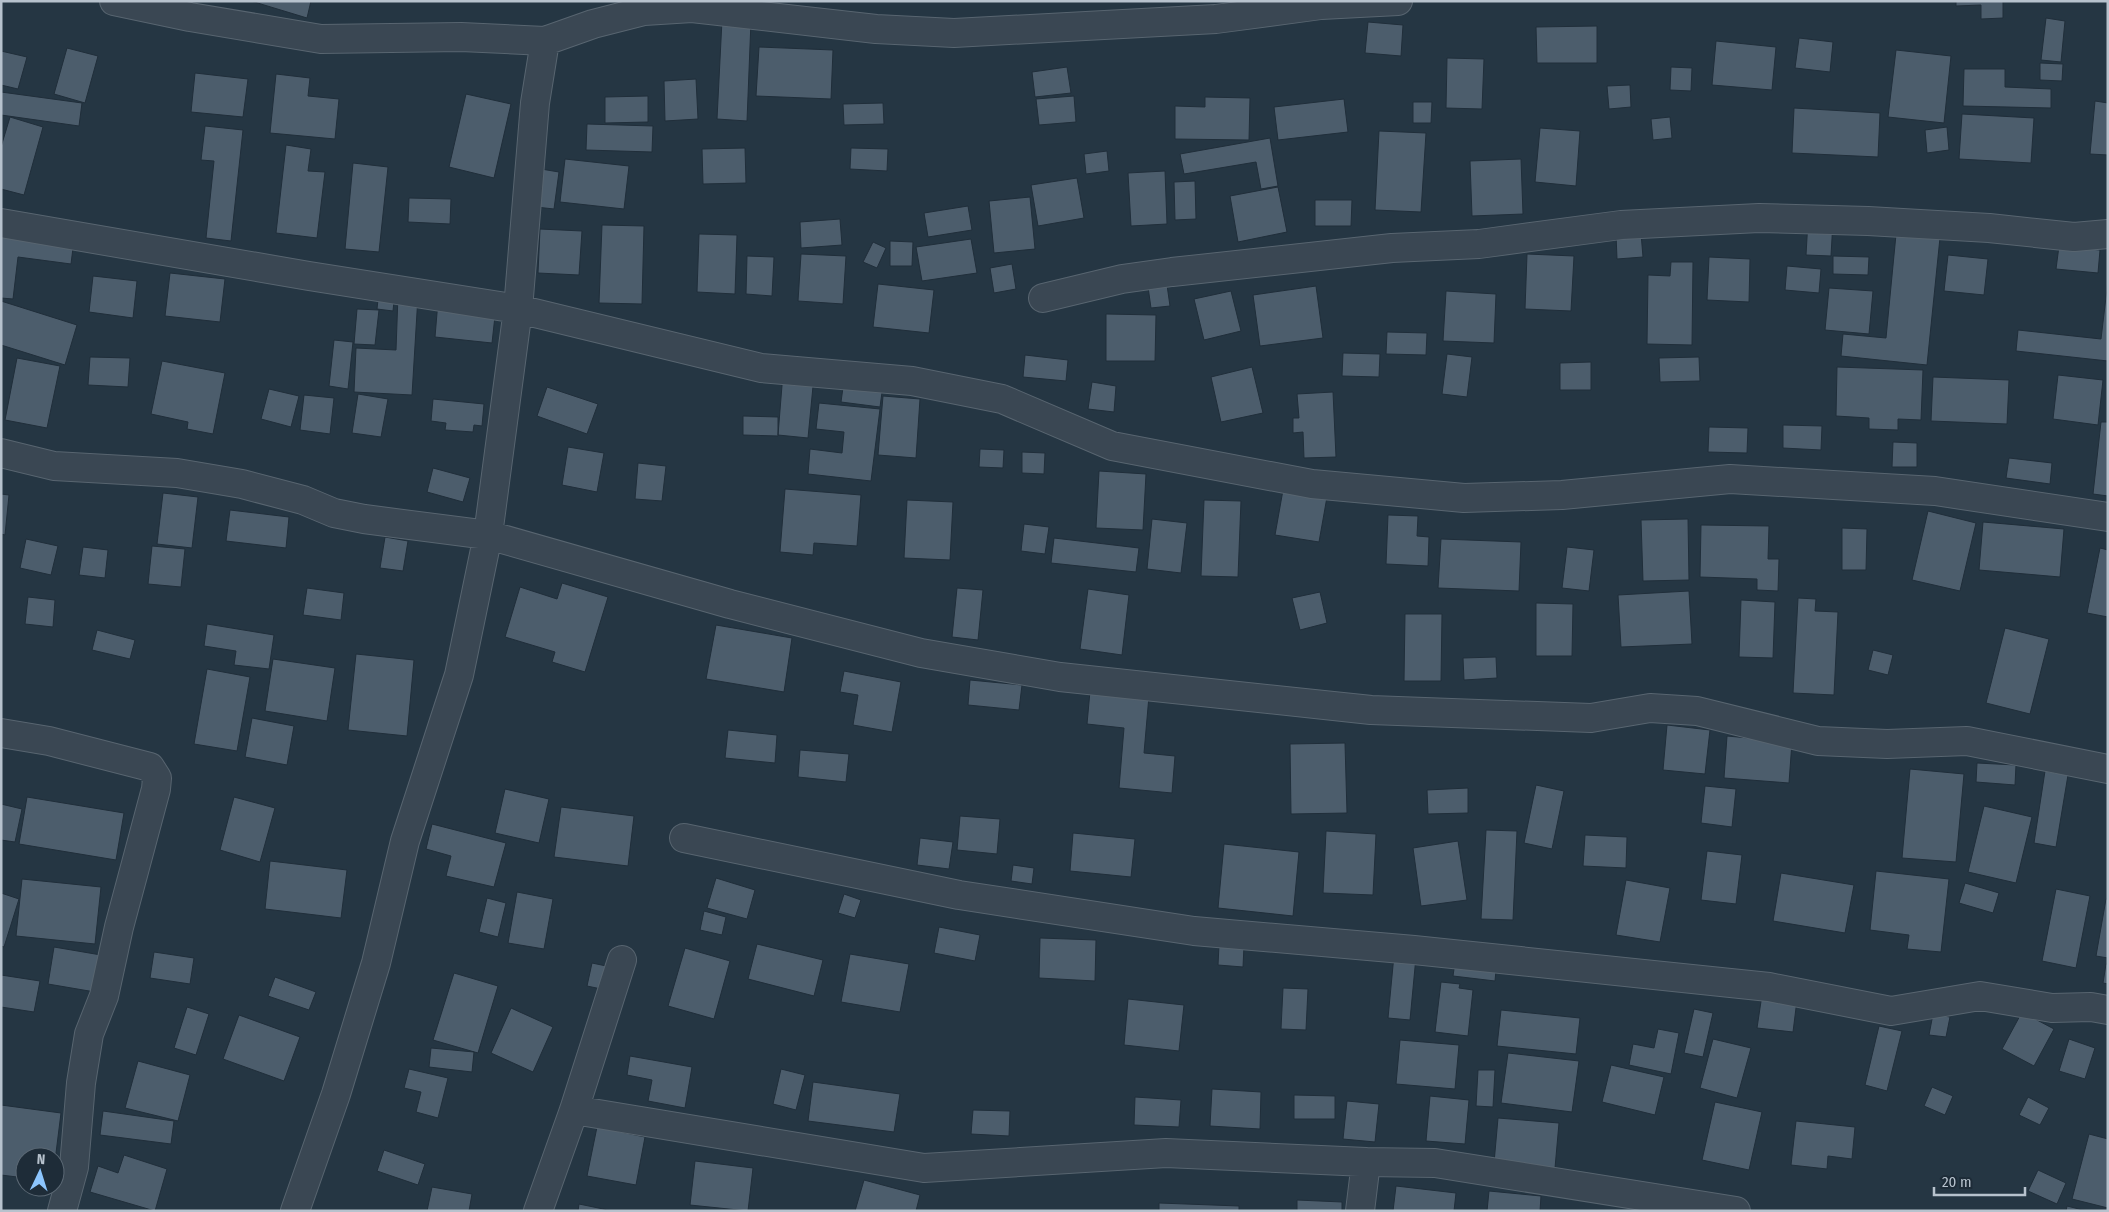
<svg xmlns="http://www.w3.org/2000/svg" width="2109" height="1212" viewBox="0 0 2109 1212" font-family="'Fira Sans Condensed',sans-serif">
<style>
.building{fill:#4c5d6c;stroke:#202e3a}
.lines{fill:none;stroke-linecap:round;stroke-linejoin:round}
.street-casing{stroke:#586570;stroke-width:30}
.street{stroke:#3a4753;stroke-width:28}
</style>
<rect width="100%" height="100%" fill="#253643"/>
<path class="building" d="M251,1H311L307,18Z
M1956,1H2003V18L1981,19V5L1956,6Z
M2046,18L2065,21L2061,62L2041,60Z
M722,20L751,21L747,121L717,119Z
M1368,22L1403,25L1401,56L1365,53Z
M1597,26V63H1537L1536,27Z
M1799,38L1833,42L1830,72L1795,68Z
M1716,41L1776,47L1772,90L1712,85Z
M759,47L833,50L831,99L756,96Z
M67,48L98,56L85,103L54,94Z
M1896,50L1951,56L1944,123L1888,117Z
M1,51L27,57L18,89L1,85Z
M1447,58L1484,59L1482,109L1446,108Z
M2040,63L2063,64L2062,81L2040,80Z
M1067,67L1071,93L1035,97L1032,72Z
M1671,67L1692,68L1691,91L1670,90Z
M1964,69H2005V87L2051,89V108L1963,106Z
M195,73L248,79L243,117L191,112Z
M276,74L310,78L308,96L339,99L335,139L270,133Z
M696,79L698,119L665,121L664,81Z
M1630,85L1631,107L1609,109L1607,86Z
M1,92L82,103L79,126L1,115Z
M466,94L511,104L494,178L449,167Z
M648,96V122L605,123V97Z
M1074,96L1076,122L1039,125L1036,99Z
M1205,97L1250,98L1249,140L1175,139V106L1205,107Z
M1344,99L1348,132L1278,140L1274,107Z
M2095,101L2108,103V155L2090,154Z
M1413,102H1432L1431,123H1413Z
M883,103L884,124L844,125L843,104Z
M1794,108L1880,113L1878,157L1792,153Z
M1962,114L2034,118L2031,163L1959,159Z
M10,117L43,127L24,195L1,189V147Z
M1670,117L1672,138L1653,140L1651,119Z
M587,124L653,126L652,152L586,150Z
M205,126L243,130L231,241L206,238L214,161L201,160Z
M1947,127L1949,150L1927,153L1925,130Z
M1540,128L1580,131L1576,186L1535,182Z
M1379,131L1426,133L1421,212L1375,210Z
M1270,138L1278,186L1261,189L1256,162L1184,174L1180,154Z
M286,145L311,149L308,171L325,172L317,238L276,233Z
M745,148L746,183L703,184L702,149Z
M851,148L888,149L887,171L850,169Z
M1107,151L1109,171L1086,174L1084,154Z
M565,159L629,166L624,209L560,202Z
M1521,159L1523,214L1472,216L1470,161Z
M353,163L388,167L379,252L345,249Z
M541,169L559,172L554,209L536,207Z
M1165,171L1167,224L1131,226L1128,173Z
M1077,178L1084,218L1038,226L1031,185Z
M1195,181L1196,219L1175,220L1174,182Z
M1278,187L1287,232L1238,242L1230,196Z
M1030,197L1035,249L994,253L989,201Z
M409,198L451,199L450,224L408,222Z
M1315,200H1352L1351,226H1315Z
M968,206L972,230L928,237L924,213Z
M840,219L842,245L801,248L800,222Z
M1808,220L1833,221L1831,256L1806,255Z
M1897,224L1941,228L1927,365L1841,356L1843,334L1886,338Z
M602,225L644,226L642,304L599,303Z
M540,229L582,231L579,275L538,273Z
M1,231L74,240L71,264L18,257L13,299L1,298Z
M1641,233L1643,257L1617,259L1616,234Z
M699,234L737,235L735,294L697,292Z
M971,239L977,273L922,281L916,247Z
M890,241L913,242L912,266H890Z
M873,242L886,248L877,268L863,262Z
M2059,246L2100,250L2098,273L2056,269Z
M801,254L846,256L843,304L798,301Z
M1527,254L1574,256L1571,311L1525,309Z
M1948,255L1988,259L1984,295L1944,291Z
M747,256L774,257L772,296L746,294Z
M1833,256L1869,257L1868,275L1833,274Z
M1709,257L1750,259L1749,302L1707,300Z
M1671,262H1693L1692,345L1647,344L1648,275L1670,276Z
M1012,264L1016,289L994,293L990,268Z
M1787,266L1821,269L1819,293L1785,290Z
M170,273L225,279L220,322L165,316Z
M93,276L137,281L133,318L89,312Z
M2108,280V361L2016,351L2018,330L2101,339Z
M878,284L934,290L929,333L873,327Z
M1167,285L1170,306L1151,308L1148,287Z
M1316,286L1323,338L1260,346L1253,295Z
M1829,288L1873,291L1869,334L1825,330Z
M379,290L395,291L393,311L377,309Z
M1231,291L1241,331L1204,340L1194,299Z
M1446,291L1496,294L1494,343L1443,341Z
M398,295L418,296L412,395L354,392L356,348L396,350Z
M1,301L77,325L65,365L1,345Z
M438,301L496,307L492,343L435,337Z
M357,309L379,310L375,345L354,344Z
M1106,314L1156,315L1155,361H1106Z
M1387,332L1427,333L1426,355L1386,354Z
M334,340L353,342L348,389L329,386Z
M1343,353L1380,354L1379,377L1342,376Z
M1447,354L1472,357L1467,397L1442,394Z
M1025,355L1068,360L1066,381L1023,377Z
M90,357L130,358L128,387L88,385Z
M1699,357L1700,381L1660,382L1659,358Z
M17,358L60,366L47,428L5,420Z
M162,361L225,373L213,434L187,429L188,422L151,414Z
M1591,362V390H1560V363Z
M1252,367L1263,413L1221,422L1211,377Z
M1837,367L1923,370L1921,420L1898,419V430L1869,429V418L1836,416Z
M783,373L814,376L808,438L778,435Z
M2058,375L2103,380L2098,425L2053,419Z
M1933,377L2009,380L2007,424L1931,421Z
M844,380L883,385L880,407L841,402Z
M1092,382L1116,386L1114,412L1088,409Z
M547,387L598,404L587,434L537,416Z
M269,389L299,396L291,427L261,419Z
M1333,392L1336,457L1304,458L1303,432L1293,433V418H1299L1297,394Z
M358,394L388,399L381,437L352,433Z
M304,395L334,398L330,434L300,430Z
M883,396L920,399L916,458L878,455Z
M433,399L484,404L482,426L474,425L473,432L445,430L446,423L431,421Z
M819,403L880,409L871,481L808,474L810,449L842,453L844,432L816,429Z
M743,416L778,417V436L743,435Z
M2101,422H2108V496L2093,494Z
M1783,425L1822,426L1821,450L1783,448Z
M1709,427L1748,428L1747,453L1708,452Z
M1893,442L1917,443V467H1892Z
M568,447L604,453L597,492L562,485Z
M980,449L1004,450L1003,468L979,467Z
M1022,452L1045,453L1044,474L1022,473Z
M2009,458L2052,463L2050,484L2006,478Z
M638,463L666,466L662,501L635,499Z
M433,468L470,478L463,502L427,492Z
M1099,471L1146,474L1143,530L1096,528Z
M785,489L861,495L857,546L814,543L813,555L780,552Z
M1283,490L1327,497L1319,542L1275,535Z
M163,493L198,497L192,548L157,544Z
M1,494L9,495L5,535L1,534Z
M907,500L953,502L950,560L904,558Z
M1204,500L1241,501L1238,577L1201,576Z
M230,510L289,517L286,548L226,541Z
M1928,511L1976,523L1960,591L1912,580Z
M1388,515L1418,516L1417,536L1429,537L1428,566L1386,564Z
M1152,519L1187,523L1181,573L1147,569Z
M1688,519L1689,580L1643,581L1641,520Z
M1983,522L2064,529L2060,577L1979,570Z
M1024,524L1049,527L1045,554L1021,551Z
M1701,525L1769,526L1768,559H1779L1778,591L1757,590V579L1700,577Z
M1842,528L1867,529L1866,570H1842Z
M385,537L408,541L403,571L380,568Z
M1054,538L1139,548L1136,572L1051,563Z
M26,539L58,546L51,575L20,568Z
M1441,539L1521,542L1519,591L1438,588Z
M152,546L185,549L181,587L148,584Z
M83,547L108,550L105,578L79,575Z
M1567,547L1594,550L1589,591L1562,588Z
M2100,548L2108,550V617L2087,613Z
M562,583L608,597L585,672L552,662L555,652L505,637L520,587L557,599Z
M307,588L344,593L341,620L303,615Z
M957,588L983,590L978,640L952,637Z
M1088,589L1129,595L1122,655L1080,649Z
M1689,591L1692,644L1621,647L1618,595Z
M1320,592L1327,623L1300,630L1292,598Z
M28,597L55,600L53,627L25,624Z
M1798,598L1816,599L1815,611L1838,612L1834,695L1793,693Z
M1741,600L1775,602L1773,658L1739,657Z
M1536,603L1573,604L1572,656H1536Z
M1405,614H1442L1441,681H1404Z
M207,624L274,635L269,669L234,665L236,651L204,646Z
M716,625L792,638L784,692L706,679Z
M2005,628L2049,639L2030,714L1986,703Z
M97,630L135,640L130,659L92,650Z
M1873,650L1893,655L1888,675L1868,670Z
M356,654L414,660L407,736L348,730Z
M1496,657L1497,678L1464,680L1463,658Z
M273,659L335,668L327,721L265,711Z
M207,669L250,677L237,751L194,744Z
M844,671L901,682L892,732L853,725L858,695L840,692Z
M970,680L1022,685L1019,710L968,705Z
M1090,691L1149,696L1144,753L1175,756L1172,793L1119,788L1124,728L1087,724Z
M252,718L294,726L287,765L245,757Z
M1667,725L1710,730L1705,774L1663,770Z
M728,730L777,735L775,763L725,758Z
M1727,736L1792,742L1789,783L1724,778Z
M1345,743L1347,813L1291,814L1290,744Z
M800,750L849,754L846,782L798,777Z
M1977,763L2016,765L2015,785L1976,782Z
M1910,769L1964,774L1956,862L1902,858Z
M2045,771L2068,775L2056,847L2034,843Z
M1536,785L1564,791L1552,849L1524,843Z
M1705,786L1736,789L1732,827L1701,823Z
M1468,788V813L1428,814L1427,790Z
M505,789L549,799L539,843L495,833Z
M27,797L124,813L116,860L19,844Z
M234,797L275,808L260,862L220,850Z
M1,804L22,809L15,842L1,840Z
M1984,806L2032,817L2016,883L1968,872Z
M561,807L634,816L628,866L554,857Z
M960,816L1000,819L997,854L957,850Z
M432,824L506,843L494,887L446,876L451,856L426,849Z
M1486,830L1517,831L1513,920L1481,919Z
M1326,831L1376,834L1373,895L1323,893Z
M1073,833L1135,839L1131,877L1070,871Z
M1585,835L1627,837L1626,868L1583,866Z
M920,838L953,842L949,869L917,865Z
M1458,841L1467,900L1421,906L1413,848Z
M1224,844L1299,852L1293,916L1218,908Z
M1707,851L1742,855L1736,904L1701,900Z
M270,861L347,870L341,918L265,909Z
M1013,865L1034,868L1032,884L1011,881Z
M1876,871L1949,879L1941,952L1907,949L1909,935L1870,930Z
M1781,873L1854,885L1845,933L1773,921Z
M716,878L755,890L747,919L707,908Z
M22,879L101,887L95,944L16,936Z
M1626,880L1670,888L1660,942L1616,935Z
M1965,883L1999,893L1993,913L1959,903Z
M2056,889L2090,896L2076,968L2042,961Z
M517,892L553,899L544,949L508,943Z
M1,893L19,899L4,947L1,946Z
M844,894L861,900L855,918L838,913Z
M487,898L506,903L498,937L479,932Z
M2106,899H2108V958L2096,956Z
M704,911L726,917L722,935L700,930Z
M939,927L980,935L975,961L934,953Z
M1040,938L1096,940L1095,981L1039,978Z
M757,944L823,960L814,996L748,979Z
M1219,945L1244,946L1243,967L1218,965Z
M54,947L101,955L95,992L48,984Z
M685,948L730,961L714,1019L668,1006Z
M154,952L194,958L190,984L150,978Z
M850,954L909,964L900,1012L841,1002Z
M1394,955L1416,957L1410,1020L1388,1018Z
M1456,955L1497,960L1495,981L1453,976Z
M592,963L611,967L606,990L587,986Z
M2106,964H2108V984L2103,983Z
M454,973L498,986L478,1053L433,1040Z
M1,975L40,981L34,1012L1,1007Z
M275,977L316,992L309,1010L268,996Z
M1441,982L1460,984L1459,988L1473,990L1468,1036L1435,1032Z
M1283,988L1308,989L1306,1030L1281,1029Z
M1763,988L1798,992L1793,1032L1757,1028Z
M1128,999L1184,1005L1179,1051L1124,1045Z
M187,1007L209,1014L196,1055L174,1048Z
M511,1008L553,1027L533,1072L491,1053Z
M1694,1009L1713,1013L1703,1057L1684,1053Z
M1501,1010L1580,1018L1576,1054L1497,1046Z
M2022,1012L2054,1029L2034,1066L2002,1049Z
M1933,1014L1950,1017L1946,1037L1929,1035Z
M239,1015L300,1037L284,1081L223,1059Z
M1879,1026L1902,1031L1887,1091L1865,1085Z
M1658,1029L1679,1033L1671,1074L1629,1065L1633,1044L1654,1048Z
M1713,1039L1751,1048L1737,1098L1700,1088Z
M2069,1039L2095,1048L2085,1079L2059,1071Z
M1400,1040L1459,1045L1455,1089L1396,1084Z
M431,1048L474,1052L472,1072L429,1067Z
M1508,1053L1579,1061L1572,1112L1501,1103Z
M630,1056L692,1067L685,1108L648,1101L652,1080L627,1075Z
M138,1061L190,1075L178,1121L125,1108Z
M1611,1065L1664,1077L1655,1115L1602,1102Z
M409,1069L448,1078L438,1118L416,1112L421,1092L404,1088Z
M781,1069L805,1075L796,1110L773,1104Z
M1478,1070H1495L1493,1107L1476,1106Z
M813,1082L900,1094L894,1132L808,1121Z
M1932,1087L1953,1096L1945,1115L1924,1106Z
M1212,1089L1261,1092L1260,1129L1210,1126Z
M1294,1095L1335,1096V1119H1294Z
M1430,1096L1469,1100L1465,1144L1426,1141Z
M1135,1097L1181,1100L1179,1127L1134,1125Z
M2028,1097L2049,1108L2040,1125L2019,1115Z
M1347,1101L1379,1104L1375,1142L1343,1139Z
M1715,1102L1762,1112L1749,1170L1702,1160Z
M1,1105L61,1113L55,1161V1157H25V1178L1,1175Z
M973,1110L1010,1111L1009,1136L971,1134Z
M103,1111L174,1121L171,1144L100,1135Z
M1498,1118L1559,1123L1555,1168L1494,1163Z
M1796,1121L1855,1127L1852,1159L1828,1156L1827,1169L1791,1165Z
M597,1127L645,1137L636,1185L587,1176Z
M2089,1134L2108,1139V1208L2072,1199Z
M384,1150L425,1164L418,1185L377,1171Z
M124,1155L167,1169L155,1211L90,1192L98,1166L118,1173Z
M695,1161L753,1168L748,1211L690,1205Z
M2038,1170L2066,1183L2057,1204L2028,1191Z
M864,1180L920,1195L916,1211H855Z
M1396,1186L1456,1193L1454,1211H1393Z
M432,1187L472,1194L469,1211H427Z
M1489,1191L1541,1196L1540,1211H1487Z
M1297,1200L1342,1202V1211H1297Z
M1159,1203L1239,1206V1211H1159Z
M579,1204L613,1211H578Z
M2067,1206L2087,1211H2066Z"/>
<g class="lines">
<defs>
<path id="street" d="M114,1L190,17L321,39L461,37L545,41L535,103L518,309L488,535L459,675L405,841L376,963L336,1094L295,1211
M545,41L593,24L644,11L692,8L876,29L954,33L1216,19L1321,5L1398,1
M1,223L309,276L518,309L761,368L912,381L1002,399L1112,446L1312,484L1464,498L1562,495L1730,479L1935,491L2108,517
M1043,298L1122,279L1172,272L1392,248L1479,244L1621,225L1759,218L1868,221L1989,228L2074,237L2108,234
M1,453L54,466L177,473L242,484L303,500L334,513L364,519L488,535L730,604L921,653L1060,677L1371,710L1591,718L1650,708L1697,711L1818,741L1887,744L1967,741L2108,769
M1,733L49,741L150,767L157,778L156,789L119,927L104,996L89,1034L81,1083L74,1167L62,1211
M684,838L959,895L1194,931L1414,950L1769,987L1891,1011L1980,996L2052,1008L2091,1007L2108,1010
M574,1110L924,1168L1166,1153L1366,1162L1360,1211
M1366,1162L1435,1163L1736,1211
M538,1211L574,1110L622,960"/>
</defs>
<use href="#street" class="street-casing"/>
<use href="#street" class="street"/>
</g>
<rect width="2109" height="1212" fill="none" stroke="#b7c2cd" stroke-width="5"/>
<g transform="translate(40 1172) rotate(4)"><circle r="24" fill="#1e2c38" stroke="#5b6874"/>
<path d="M0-4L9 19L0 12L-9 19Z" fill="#8cc5fd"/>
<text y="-8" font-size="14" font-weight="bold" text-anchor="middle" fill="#b7c2cd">N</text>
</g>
<path d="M1934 1187v8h91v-8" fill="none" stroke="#b7c2cd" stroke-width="2.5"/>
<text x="1942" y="1187" font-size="15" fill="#b7c2cd" stroke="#1e2c38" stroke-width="4" paint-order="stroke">20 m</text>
</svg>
